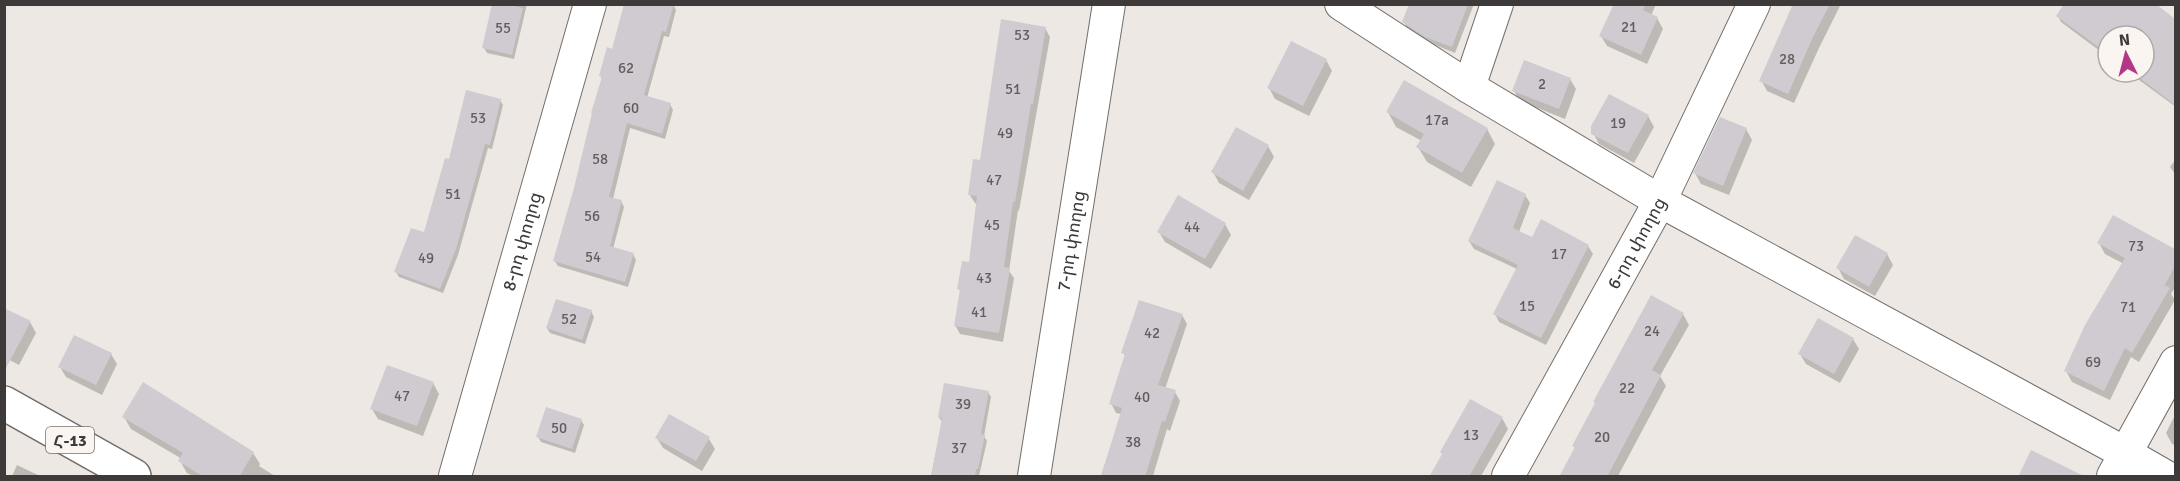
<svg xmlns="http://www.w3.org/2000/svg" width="2180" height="481" viewBox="0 0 2180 481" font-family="Signika,'Noto Sans Armenian',sans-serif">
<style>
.shadow{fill:#0003}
.building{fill:#cfcbd1}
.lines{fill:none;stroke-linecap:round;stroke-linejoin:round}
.minor-casing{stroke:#736e6a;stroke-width:34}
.major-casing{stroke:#736e6a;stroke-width:36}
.minor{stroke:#fff;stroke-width:32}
.major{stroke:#fff;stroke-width:33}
.labels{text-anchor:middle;stroke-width:4.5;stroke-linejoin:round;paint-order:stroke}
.number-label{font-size:15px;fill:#625e5f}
.shield{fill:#faf5f0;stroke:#767270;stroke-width:1.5}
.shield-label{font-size:16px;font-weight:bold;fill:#3d3a39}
.street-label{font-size:18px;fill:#3d3a39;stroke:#faf5f0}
</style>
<rect width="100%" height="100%" fill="#ede8e3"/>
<path class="shadow" d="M494,4H527L514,59L487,53L484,48Z
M673,4L676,10L669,37L664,36L647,98L670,104L673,110L665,139L630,128L613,199L621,201L624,207L613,249L633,254L636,260L628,287L558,266L554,260L576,188L602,79L601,76L613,51Z
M1411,4H1474L1455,53L1430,43L1408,29L1404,22Z
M1615,4H1656L1651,16L1657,18L1663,29L1647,64L1607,46L1601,36Z
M1795,4H1841L1819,48L1794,103L1767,91L1761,80Z
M2154,4L2176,21V107L2128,72H2144V36H2108V57L2061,22L2058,16Z
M1045,28L1050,37L1019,211L1018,210L1009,271L1014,278L1003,342L960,334L955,325L961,293L959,289L970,264L978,204L975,203L969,194L981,161Z
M1326,60L1332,71L1309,116L1275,99L1269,88Z
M1570,79L1576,89L1565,119L1520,101L1514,91Z
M500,100L503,105L492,149L488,148L458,255L443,293L399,277L396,272L425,234L450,161Z
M1388,112L1487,129L1495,144L1471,187L1427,162L1418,147L1422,141L1396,127Z
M1648,116L1654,127L1634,163L1599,144L1593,133Z
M1746,129L1752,140L1729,195L1701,184L1695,173Z
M1268,146L1274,157L1249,200L1219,183L1213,172Z
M2176,159V175L2170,167Z
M1525,195L1530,203L1519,232L1532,238L1588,246L1593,254L1546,345L1499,322L1495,314L1517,269L1474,249L1469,241Z
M2114,217L2176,251V286L2171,294L2175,300L2139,362L2131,357L2110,400L2072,382L2066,371L2124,264L2105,254L2099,243Z
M1225,224L1231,235L1211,269L1165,242L1159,232Z
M1887,254L1893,265L1875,296L1844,279L1838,268Z
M591,311L594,317L585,344L550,333L547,328Z
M1683,314L1689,325L1660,376L1666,386L1618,476H1560L1575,449L1574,446Z
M1182,315L1187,324L1165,389L1175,392L1180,401L1170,431L1167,429L1153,476H1101L1121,414L1116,413L1111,403L1126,358L1123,352Z
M30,322L36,333L19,365L4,357Z
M1853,339L1859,349L1840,383L1806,364L1800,354Z
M111,354L117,364L102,395L66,377L60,367Z
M433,383L439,394L423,436L378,419L372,409Z
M988,392L991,397L984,436L987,441L979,476H931L942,422L939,417Z
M2176,413V445L2172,444L2166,433Z
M124,417L253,453L260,464L259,466L275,476H193L187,473L180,461L182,459L131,429Z
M1502,418L1508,429L1481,476H1431Z
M581,420L584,425L575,453L541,442L538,437Z
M657,438L709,439L715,449L702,471L663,448Z
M17,465L40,476H12Z"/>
<path class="building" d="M492,4H506L523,8L512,55L482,48Z
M624,4H674L666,32L662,31L644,95L671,103L662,134L627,123L609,197L622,200L610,246L634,253L625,282L553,261L574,188L592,113H591L602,77L599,76L607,47L612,49Z
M1409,4H1468L1452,47L1425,37L1402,22Z
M1614,4H1646L1643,10L1658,17L1641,55L1599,36Z
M1793,4H1830L1813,37L1788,94L1759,81Z
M2064,4H2156L2175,19V105L2132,72H2144V36H2108V54L2056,16Z
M1001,19L1046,27L1033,104H1031L1015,202H1013L1004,267L1010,268L999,333L954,326L960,289H957L962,261L969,262L977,196L968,195L973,159L980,160Z
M1291,41L1327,59L1303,106L1267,88Z
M1524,60L1571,78L1559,109L1512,91Z
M1404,80L1488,128L1462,173L1416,147L1424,134L1386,112Z
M466,90L501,99L490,145L485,144L456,249L440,289L394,272L411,228L424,232L445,158L449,159Z
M1609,94L1649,115L1628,153L1591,134V126Z
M1720,117L1747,128L1723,186L1693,173Z
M1236,127L1269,145L1243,191L1211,172Z
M1497,180L1526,194L1513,228L1532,237L1541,219L1589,245L1541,338L1493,314L1518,265L1468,241Z
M1178,195L1226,223L1205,259L1157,232Z
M2113,215L2175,249V266L2165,285L2170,288L2132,353L2125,348L2104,391L2064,371L2085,325L2125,258L2097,243Z
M1855,235L1888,253L1869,287L1836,268Z
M1651,295L1684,313L1652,370L1661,375L1607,477H1559L1575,447L1572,446L1595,403L1593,402Z
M556,299L592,310L582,340L546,328Z
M1139,300L1183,314L1158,385L1176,390L1165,422L1162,421L1145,477H1101L1122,408L1109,404L1125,354L1121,353Z
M4,308L31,321L4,372Z
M1818,318L1854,338L1834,374L1798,354Z
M74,335L112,353L96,385L58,367Z
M387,365L434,382L417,426L370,409Z
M143,382L254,452L239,477H204L178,461L183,453L122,417Z
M944,383L989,391L981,434L985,435L978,469H976L975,477H931L942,418L938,417Z
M1470,399L1503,417L1469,477H1429L1442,454L1440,452Z
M546,407L582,419L572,449L536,437Z
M669,414L710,437L696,461L655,438Z
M2031,450L2086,477H2018Z"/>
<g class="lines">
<defs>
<g id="minor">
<path d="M1341,4L1469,87L1660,201L2125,453L2165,476"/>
<path d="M1469,87L1497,4"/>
<path id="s1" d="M455,476L590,4"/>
<path id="s2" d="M1034,476L1109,4"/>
<path id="s3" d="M1508,476L1660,201L1754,4"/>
<path d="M2113,476L2176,362"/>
</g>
<path id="major" d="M4,403L134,476"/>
</defs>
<use href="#minor" class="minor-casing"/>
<use href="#major" class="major-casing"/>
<use href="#minor" class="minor"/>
<use href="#major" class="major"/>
</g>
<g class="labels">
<g class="number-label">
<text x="1629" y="32">21</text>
<text x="503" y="33">55</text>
<text x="1022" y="40">53</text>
<text x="1787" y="64">28</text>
<text x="626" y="73">62</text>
<text x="1542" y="89">2</text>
<text x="1013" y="94">51</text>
<text x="631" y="113">60</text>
<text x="478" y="123">53</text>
<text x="1437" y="125">17a</text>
<text x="1618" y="128">19</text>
<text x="1005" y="138">49</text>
<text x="600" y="164">58</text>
<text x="994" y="185">47</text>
<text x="453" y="199">51</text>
<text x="592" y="221">56</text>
<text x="992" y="230">45</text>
<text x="1192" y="232">44</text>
<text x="2136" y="251">73</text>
<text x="1559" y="259">17</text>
<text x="593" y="262">54</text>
<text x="426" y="263">49</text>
<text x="984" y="283">43</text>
<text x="1527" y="311">15</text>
<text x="2128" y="312">71</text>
<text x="979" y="317">41</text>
<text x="569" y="324">52</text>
<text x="1652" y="336">24</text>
<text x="1152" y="338">42</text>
<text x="2093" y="367">69</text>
<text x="1627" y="393">22</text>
<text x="402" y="401">47</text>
<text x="1142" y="402">40</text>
<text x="963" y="409">39</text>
<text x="559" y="433">50</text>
<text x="1471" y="440">13</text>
<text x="1602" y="442">20</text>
<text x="1133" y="447">38</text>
<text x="959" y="453">37</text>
</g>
<rect class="shield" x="46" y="427" width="48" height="26" rx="4.5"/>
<g class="shield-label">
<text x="70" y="446">Հ-13</text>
</g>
<g class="street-label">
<text dy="6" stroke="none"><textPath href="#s1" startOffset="244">8-րդ փողոց</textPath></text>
<text dy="6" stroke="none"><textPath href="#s2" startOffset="238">7-րդ փողոց</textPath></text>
<text dy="6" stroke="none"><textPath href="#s3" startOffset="266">6-րդ փողոց</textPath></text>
</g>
</g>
<rect width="2180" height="481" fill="none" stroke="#3d3a39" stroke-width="12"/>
<g transform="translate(2126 54) rotate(354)"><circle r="28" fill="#faf5f0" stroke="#aeaaa7" stroke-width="1.5"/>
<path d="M0-4.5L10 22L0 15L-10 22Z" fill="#b33787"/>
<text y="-9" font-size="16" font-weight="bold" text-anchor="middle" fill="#3d3a39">N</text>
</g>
</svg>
